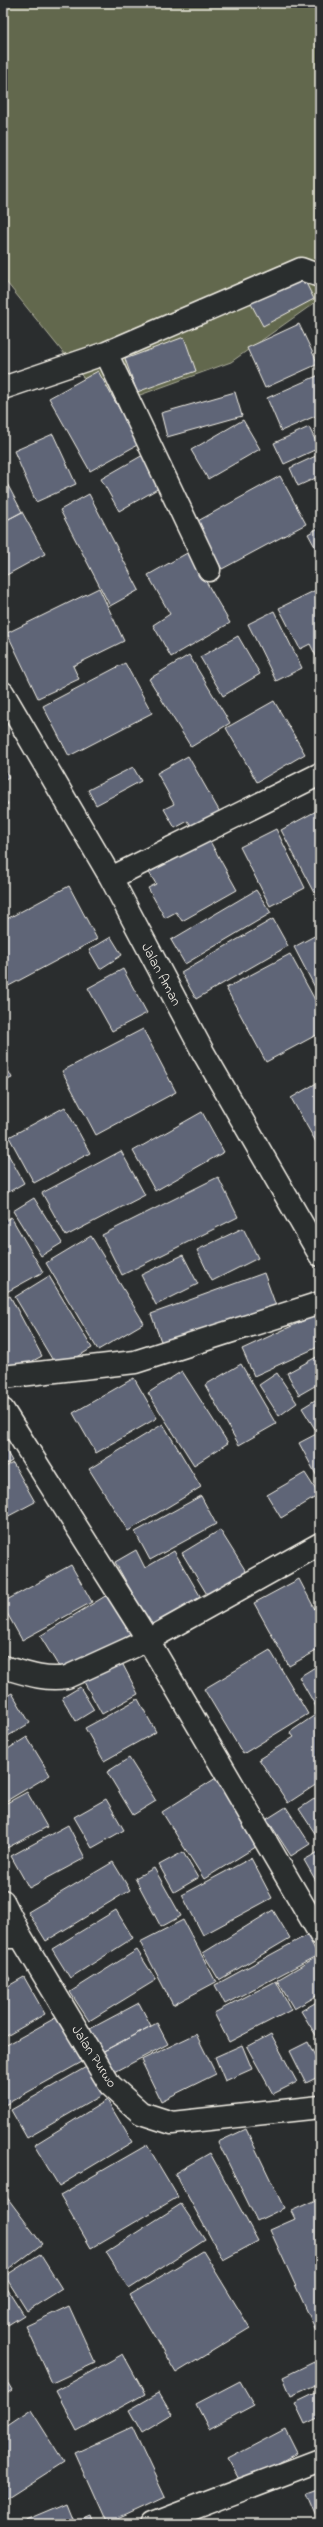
<svg xmlns="http://www.w3.org/2000/svg" width="323" height="2527" viewBox="0 0 323 2527" font-family="'Indie Flower',sans-serif">
<style>
.green{fill:#62674d;stroke:#abac9a}
.building{fill:#5e6577;stroke:#f4f1e8}
.lines{fill:none;stroke-linecap:round;stroke-linejoin:round}
.minor-casing{stroke:#f4f1e8;stroke-width:25}
.minor{stroke:#2a2d2e;stroke-width:22}
.labels{text-anchor:middle;stroke-width:3.5;stroke-linejoin:round;paint-order:stroke}
.street-label{font-size:14px;fill:#f4f1e8;stroke:#2a2d2e}
</style>
<rect width="100%" height="100%" fill="#2a2d2e"/>
<filter id="ink" filterUnits="userSpaceOnUse"><feTurbulence type="fractalNoise" baseFrequency=".025" numOctaves="2"/><feDisplacementMap in="SourceGraphic" scale="8" xChannelSelector="R" yChannelSelector="G"/><feConvolveMatrix kernelMatrix="1 2 1 2 8 2 1 2 1" color-interpolation-filters="sRGB"/></filter>
<g filter="url(#ink)">
<path class="green" d="M3,3H320V299L231,362L107,407L3,278Z"/>
<path class="building" d="M302,275L314,299L263,326L250,302Z
M299,324L318,364L265,388L247,348Z
M184,337L196,371L137,392L125,359Z
M98,371L139,444L90,471L49,398Z
M319,375L320,414L281,431L267,398Z
M235,392L242,416L167,437L161,413Z
M243,420L260,449L208,479L191,450Z
M309,427L319,448L284,464L274,443Z
M53,434L76,484L36,502L14,451Z
M320,454V476L298,486L290,468Z
M143,455L161,487L119,511L101,479Z
M3,476L22,512L3,522Z
M280,476L306,524L222,569L196,522Z
M320,489V502L314,492Z
M89,494L139,590L110,606L60,510Z
M22,512L45,554L3,577V522Z
M320,527V556L308,534Z
M189,552L230,623L171,657L153,625L170,614L148,575Z
M99,588L124,641L73,666L79,679L38,698L7,633Z
M320,588V664L310,644L300,649L279,608Z
M274,611L302,668L276,681L248,624Z
M238,636L260,674L223,696L200,657Z
M189,655L230,723L191,747L149,679Z
M125,663L152,713L69,756L43,706Z
M274,701L305,754L257,782L226,728Z
M188,756L221,814L193,828L188,821L175,828L164,809L174,804L157,773Z
M3,767L9,777L3,780Z
M133,767L141,781L96,805L88,790Z
M3,796L8,804L3,807Z
M320,809V890L314,893L281,830Z
M276,829L305,888L270,906L240,847Z
M207,836L237,890L182,921L176,912L165,918L148,888L156,884L147,869Z
M69,886L97,939L3,989V921Z
M256,890L271,913L185,964L171,940Z
M273,919L288,946L196,999L181,972Z
M320,933V997L294,947Z
M111,937L122,955L100,969L89,950Z
M290,954L320,1009V1033L266,1062L226,988Z
M123,969L147,1013L112,1031L88,988Z
M143,1029L176,1092L96,1135L62,1071Z
M3,1060L12,1078L3,1082Z
M320,1081V1149L291,1098Z
M65,1107L90,1153L34,1183L9,1137Z
M202,1112L224,1152L155,1191L133,1151Z
M3,1145L24,1183L7,1193L3,1186Z
M121,1151L145,1195L66,1236L42,1193Z
M218,1177L238,1217L122,1275L102,1235Z
M34,1198L62,1243L41,1256L13,1211Z
M11,1217L43,1272L3,1294V1222Z
M243,1228L258,1258L212,1281L197,1250Z
M91,1236L144,1323L98,1350L46,1263Z
M183,1255L198,1284L156,1305L141,1275Z
M264,1273L276,1306L163,1347L151,1314Z
M49,1276L92,1348L58,1369L15,1297Z
M10,1296L42,1356L7,1375L3,1367V1299Z
M320,1313V1346L254,1376L242,1349Z
M320,1355V1383L299,1395L287,1373Z
M241,1364L276,1424L239,1445L205,1385Z
M182,1371L228,1443L194,1465L148,1393Z
M277,1373L297,1403L279,1416L259,1385Z
M134,1378L157,1418L96,1453L73,1413Z
M320,1397V1426L315,1429L302,1408Z
M163,1424L201,1487L128,1531L89,1469Z
M320,1432V1482L299,1443Z
M3,1445L12,1461L3,1466Z
M13,1463L35,1502L3,1519V1468Z
M305,1473L319,1495L281,1518L267,1495Z
M201,1496L216,1524L150,1560L135,1532Z
M220,1530L247,1573L208,1596L182,1553Z
M136,1550L145,1568L174,1551L203,1601L153,1630L115,1562Z
M71,1565L92,1602L22,1640L3,1606V1602Z
M299,1579L320,1619V1649L289,1666L254,1603Z
M107,1595L131,1634L64,1675L40,1636Z
M270,1650L308,1714L243,1754L204,1689Z
M120,1659L138,1694L102,1714L83,1680Z
M320,1664V1712H319L299,1677Z
M80,1687L94,1710L76,1721L62,1698Z
M12,1693L30,1723L3,1739V1698Z
M138,1699L156,1732L104,1761L85,1728Z
M318,1713L320,1782L288,1803L259,1759L294,1737L290,1732Z
M27,1737L50,1775L3,1803V1752Z
M129,1758L156,1801L133,1815L107,1772Z
M216,1778L259,1845L204,1879L162,1812Z
M27,1792L47,1827L3,1850V1805Z
M320,1795V1841L299,1809Z
M106,1799L124,1830L92,1848L74,1817Z
M286,1807L310,1844L291,1856L267,1819Z
M68,1825L85,1858L29,1888L11,1856Z
M320,1851V1888L304,1860Z
M183,1852L198,1878L174,1892L159,1865Z
M251,1858L272,1898L203,1935L182,1895Z
M113,1862L130,1890L46,1941L28,1912Z
M154,1868L181,1916L161,1927L135,1878Z
M116,1910L133,1938L70,1978L52,1949Z
M273,1910L290,1938L219,1980L203,1953Z
M183,1920L216,1982L173,2005L140,1942Z
M307,1935L318,1955L225,2004L215,1985Z
M137,1950L156,1980L89,2021L70,1992Z
M320,1955V1994L294,2009L277,1980Z
M3,1968L10,1979L3,1984Z
M24,1977L45,2014L3,2038V1989Z
M276,1981L291,2010L229,2042L214,2013Z
M320,2000V2042L301,2011Z
M139,2003L151,2026L100,2053L88,2030Z
M57,2017L82,2062L3,2106V2047Z
M157,2023L168,2044L111,2074L100,2053Z
M196,2034L216,2074L161,2101L141,2060Z
M271,2034L297,2082L273,2094L247,2047Z
M308,2042L320,2066V2076L306,2083L290,2051Z
M242,2045L252,2069L225,2081L215,2057Z
M88,2066L104,2094L27,2138L11,2110Z
M107,2100L132,2142L59,2186L34,2145Z
M320,2128V2141L316,2129Z
M246,2129L284,2208L257,2221L218,2142Z
M147,2145L178,2197L91,2248L60,2195Z
M210,2153L258,2241L223,2260L175,2173Z
M3,2192L42,2244L3,2274Z
M320,2198V2339L270,2230L295,2219L291,2211Z
M181,2204L205,2240L129,2289L106,2252Z
M203,2251L250,2328L176,2373L130,2295Z
M40,2254L62,2289L27,2311L5,2276Z
M3,2282L24,2315L3,2328Z
M69,2306L95,2363L52,2383L26,2326Z
M123,2354L145,2394L77,2431L56,2391Z
M314,2362L320,2373V2383L291,2396L283,2377Z
M3,2375L12,2390L3,2396Z
M240,2381L254,2405L209,2429L196,2404Z
M320,2391V2417L305,2424L295,2403Z
M159,2393L172,2415L142,2433L129,2410Z
M31,2410L64,2462L3,2501V2429Z
M132,2427L165,2497L107,2524L75,2453Z
M285,2429L297,2453L241,2483L228,2459Z
M320,2488V2524H319L306,2493Z
M66,2503L74,2523L91,2516L94,2524H16Z"/>
<g class="lines">
<defs>
<path id="minor" d="M106,353L209,570
M3,388L106,353L301,269L320,276
M3,693L111,878L203,1052L320,1255
M111,878L320,774
M3,1377L135,1362L320,1303
M3,1410L148,1640L320,1934
M3,1667C24,1673 45,1681 67,1677L148,1640L320,1544
M3,1901L21,1937
M3,1937H21L110,2085L141,2113L172,2123L320,2107
M152,2524L320,2460"/>
</defs>
<use href="#minor" class="minor-casing"/>
<use href="#minor" class="minor"/>
</g>
</g>
<g class="labels">
<g class="street-label">
<text transform="translate(162 974) rotate(62)" y="5">Jalan Aman</text>
<text transform="translate(95 2056) rotate(57)" y="5">Jalan Purwo</text>
</g>
</g>
<rect width="323" height="2527" fill="none" stroke="#2a2d2e" stroke-width="16"/>
<rect x="8" y="8" width="307" height="2511" fill="none" stroke="#f4f1e8" stroke-width="1.5" filter="url(#ink)"/>
</svg>
